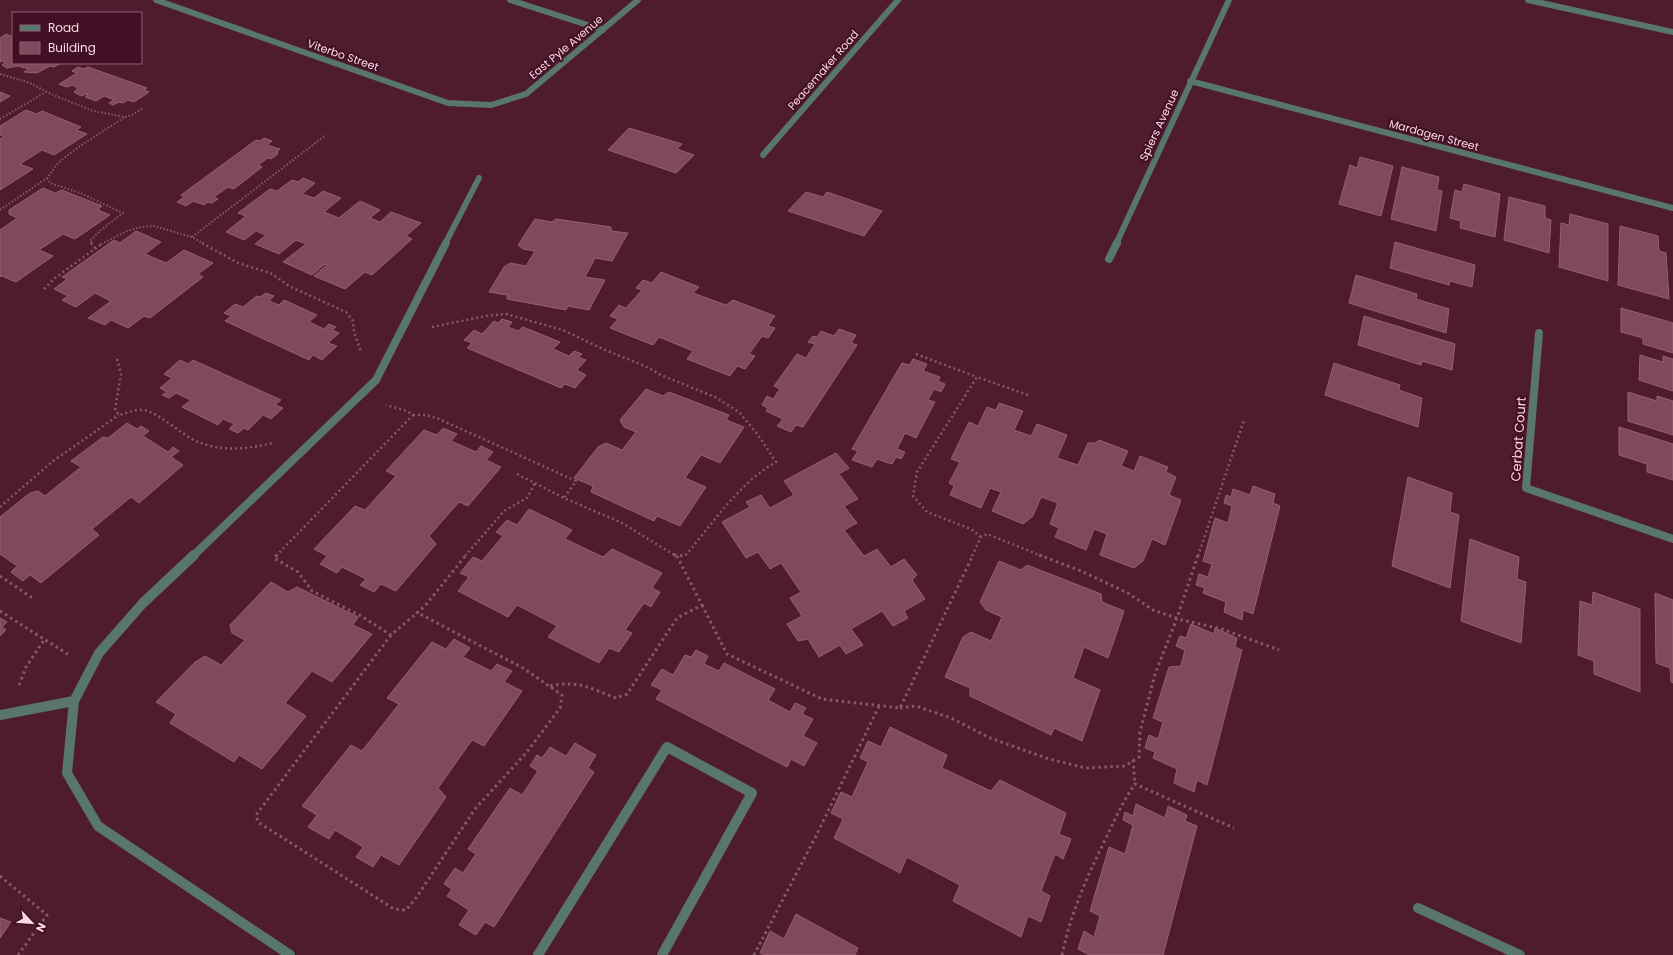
<svg xmlns="http://www.w3.org/2000/svg" width="1673" height="955" viewBox="0 0 1673 955" font-family="Poppins,sans-serif">
<style>
.building{fill:#81495d;stroke:#995e73}
.lines{fill:none;stroke-linecap:round;stroke-linejoin:round}
.path-far2{stroke:#86596a;stroke-width:2;stroke-dasharray:1.5 2;stroke-linecap:butt}
.path-far1{stroke:#86596a;stroke-width:2.5;stroke-dasharray:2 3;stroke-linecap:butt}
.path{stroke:#86596a;stroke-width:3;stroke-dasharray:2.5 3.5;stroke-linecap:butt}
.lane-far1{stroke:#58766e;stroke-width:6}
.lane{stroke:#58766e;stroke-width:10}
.street-far2{stroke:#58766e;stroke-width:6}
.street-far1{stroke:#58766e;stroke-width:8}
.street{stroke:#58766e;stroke-width:10}
.labels{text-anchor:middle;stroke-width:4;stroke-linejoin:round;paint-order:stroke}
.far-street-label{font-size:11px;fill:#fbd8e3;stroke:#421025}
.street-label{font-size:13px;fill:#fbd8e3;stroke:#421025}
</style>
<rect width="100%" height="100%" fill="#4e1b2f"/>
<path class="building" d="M6,34L13,37V63H61L54,67L50,66L37,73L24,72L29,69L18,66L7,68L2,65L5,63L3,61L0,62V38Z
M78,67L84,69L88,67L147,88L144,90L149,92L134,102L128,100L123,103L119,102L113,105L109,103L114,100L104,96L96,101L85,97L89,93L81,96L74,92L78,88L72,85L67,87L59,84L77,73L72,71Z
M0,92L10,96L0,102Z
M26,110L37,114L42,111L81,127L76,130L87,134L54,155L42,150L20,164L33,169L0,190V139L4,136L0,135V126Z
M629,128L682,144L677,149L694,155L676,173L608,150Z
M264,138L272,141L267,145L280,149L277,152L278,154L271,159L268,158L258,165L262,167L234,189L228,187L214,197L218,199L212,203L208,202L204,205L193,201L186,206L177,202L184,197L181,195L256,140L260,141Z
M1360,157L1393,166L1381,216L1339,204L1350,165L1357,168Z
M1402,167L1439,177L1437,190L1442,191L1436,231L1391,219Z
M303,178L315,183L302,194L314,198L323,191L341,198L324,212L339,218L360,201L380,210L370,218L380,222L391,212L421,223L406,236L412,239L372,275L365,272L345,289L314,276L327,265L325,264L312,275L283,262L306,244L296,240L279,254L255,244L266,235L256,231L244,240L226,232L246,216L238,213L270,189L277,191L292,180L298,182Z
M1464,184L1500,194L1495,237L1460,228L1461,221L1450,218L1455,190L1462,192Z
M43,188L55,193L62,190L102,206L98,210L110,215L75,239L63,234L39,250L53,256L16,282L2,276L0,277V230L17,218L9,214V210Z
M806,192L823,197L827,192L882,211L864,236L788,211Z
M1509,197L1545,206V218L1551,220L1549,253L1504,240Z
M1570,214L1608,224V281L1559,267L1561,223L1569,225Z
M535,219L552,222L556,219L611,227V231L628,233L612,261L595,258L585,277L605,280L589,310L568,306L566,310L507,299V295L489,292L504,267L510,263L526,266L535,251L523,249L518,245Z
M1620,226L1658,236L1659,251L1666,253L1669,299L1618,285Z
M136,231L161,242L145,254L166,263L184,250L213,263L198,274L203,277L150,318L144,316L128,328L111,320L105,325L88,318L111,301L95,293L76,307L62,300L68,296L54,289L67,279L62,277L114,240L120,243Z
M1395,242L1475,265L1472,287L1450,281L1449,285L1390,268Z
M661,272L699,287L693,293L726,305L733,300L775,316L768,326L775,328L768,338L762,336L749,354L755,356L745,369L737,366L730,376L687,359L693,351L659,337L653,345L610,328L618,319L610,316L619,305L626,308L642,290L636,288L643,280L652,283Z
M1356,275L1417,294L1416,299L1449,309L1446,333L1349,303Z
M266,293L274,296L269,301L279,305L284,300L317,315L309,322L324,329L329,324L336,327L332,330L339,333L328,343L337,346L322,360L313,355L309,360L225,321L231,316L224,313L235,304L243,307L257,296L260,297Z
M1621,308L1673,323V353L1643,344V338L1621,332Z
M1364,316L1455,344L1452,370L1422,361L1421,365L1358,345Z
M502,319L512,322L508,327L518,331L523,327L560,342L553,349L569,356L574,351L582,354L578,357L586,360L577,370L586,375L575,388L565,384L561,388L467,348L472,343L464,340L474,330L482,334L494,321L498,323Z
M839,329L856,335L851,343L857,345L803,427L796,425L791,432L777,426L783,419L766,411L768,408L762,405L767,396L773,399L780,389L774,386L797,354L806,358L815,344L808,342L813,336L817,337L821,331L834,336Z
M1640,355L1663,362V356L1673,359V391L1639,380Z
M913,359L927,364L923,371L940,377L938,381L945,384L941,392L934,389L928,400L935,402L916,438L905,433L897,449L905,452L901,459L896,457L892,464L877,459L872,467L852,460L858,451L852,449L902,363L910,365Z
M180,360L188,364L193,360L281,400L275,405L283,408L271,419L263,415L248,430L244,428L238,433L229,429L234,424L223,419L218,425L182,407L191,400L176,393L169,398L162,395L167,392L160,388L172,378L164,374Z
M1334,363L1400,385L1399,390L1422,398L1418,427L1325,395Z
M646,389L663,396L669,392L729,415L726,420L744,427L720,463L701,455L685,478L706,487L680,526L657,516L654,521L591,492L593,486L574,478L598,447L606,443L622,450L636,432L624,427L620,420Z
M1628,392L1657,401V396L1673,401V435L1628,421Z
M999,403L1023,411L1014,430L1031,436L1037,424L1067,435L1057,458L1078,465L1088,443H1095L1099,440L1128,451L1121,466L1134,471L1140,456L1168,467L1166,472L1176,477L1169,495L1181,500L1165,545L1152,539L1143,561L1134,568L1100,555L1107,534L1094,529L1086,550L1055,537L1059,528L1050,524L1058,503L1041,497L1033,516L1023,524L992,511L1001,492L990,488L981,508L950,495L954,486L949,483L960,462L951,459L969,422L978,426L987,407L996,410Z
M127,423L137,429L141,426L149,431L143,436L168,452L173,447L179,451L171,457L183,465L139,503L131,497L92,529L99,535L41,583L30,575L23,581L11,572L17,566L0,554V517L30,493L38,491L45,496L81,467L71,461L103,437L108,438Z
M1619,427L1673,444V480L1647,472V464L1619,455Z
M443,428L457,434L451,441L476,452L481,446L493,452L486,460L501,467L468,506L459,502L429,536L436,544L396,591L381,584L374,592L360,585L366,579L342,567L337,573L320,564L327,556L314,549L355,506L365,510L396,476L386,471L424,430L437,435Z
M836,453L849,468L839,474L858,499L844,506L857,523L844,530L864,556L877,549L891,567L904,559L917,575L912,580L925,599L904,611L908,618L893,626L882,611L851,629L863,645L846,654L840,645L819,657L808,639L798,641L787,624L802,616L790,598L801,592L781,563L770,569L758,552L746,558L722,522L750,507L746,502L761,495L770,508L794,495L784,481Z
M1408,477L1452,493L1450,512L1459,515L1450,588L1392,566Z
M1253,486L1275,494L1273,503L1280,506L1253,614L1243,610L1242,620L1224,612L1226,602L1203,593L1205,588L1196,585L1199,574L1208,577L1212,564L1203,561L1215,518L1228,523L1232,506L1224,503L1226,495L1231,497L1233,489L1250,495Z
M529,509L572,530L565,539L603,557L612,549L662,573L652,588L660,592L651,607L644,603L625,630L632,633L619,652L609,648L599,663L548,637L557,626L517,605L508,617L458,591L469,577L460,573L473,557L482,561L503,536L496,532L507,520L517,525Z
M1470,539L1519,557L1517,579L1526,582L1521,643L1461,621Z
M999,561L1021,570L1027,565L1101,594L1102,602L1124,611L1108,658L1084,647L1073,678L1100,690L1082,741L1054,728L1051,735L970,696V688L945,677L963,637L971,632L991,641L1002,617L986,610L980,602Z
M271,582L288,592L297,587L358,617L353,625L372,634L332,682L312,671L285,703L306,716L262,769L239,755L234,762L170,723L176,714L156,702L195,662L205,656L221,665L245,640L232,633L230,625Z
M1593,592L1640,609V692L1594,674V661L1578,655L1580,601L1592,605Z
M1655,593L1673,600V683L1671,682L1670,668L1656,663Z
M0,618L7,622L2,627L6,630L0,636Z
M1191,624L1214,634L1215,628L1237,638L1235,647L1242,650L1207,785L1197,780L1194,792L1174,783L1177,769L1153,758L1155,752L1145,748L1149,735L1158,739L1163,722L1153,718L1169,667L1181,666L1185,650L1176,646L1180,636L1186,638Z
M454,639L470,648L463,657L491,671L497,664L512,671L504,682L522,691L484,746L472,740L438,788L446,797L399,865L381,855L373,867L356,857L363,847L335,830L329,839L308,827L317,815L302,806L351,745L362,751L399,704L387,698L432,642L446,649Z
M696,650L708,656L704,664L719,671L724,663L775,689L768,700L790,712L795,703L806,708L802,714L813,719L803,736L817,743L804,766L791,759L787,767L656,699L662,690L651,685L662,669L673,675L685,655L691,657Z
M890,727L947,755L942,768L991,791L1000,780L1066,813L1059,834L1071,839L1063,859L1055,854L1041,891L1050,896L1041,922L1028,916L1021,937L953,901L960,885L907,857L900,873L834,838L843,819L831,813L841,792L852,797L868,762L860,758L868,741L881,747Z
M575,743L596,755L588,768L594,772L494,927L485,922L476,935L459,925L469,910L447,896L452,889L444,884L455,868L463,873L476,854L468,849L510,788L522,795L538,771L530,766L537,755L542,758L550,747L566,756Z
M1136,804L1165,818L1168,806L1187,815L1185,821L1197,826L1163,955H1089L1078,949L1084,931L1094,937L1100,916L1090,911L1109,847L1125,854L1133,825L1123,820L1125,812L1133,816Z
M796,914L858,948L855,955H764L760,953L770,931L784,939Z
M0,918L11,922L0,938Z"/>
<g class="lines">
<path class="path-far2" d="M0,74L30,83L51,94L93,111L125,117L132,115L143,108
M0,119L46,92
M47,178L50,183L80,193L123,213L101,230L90,241L92,244
M0,210L47,178L59,162L80,146L125,117
M192,237L326,135
M101,244L127,231L141,227L154,226L192,237L204,244"/>
<path class="path-far1" d="M91,243L95,248
M202,243L238,263L270,273L291,287L346,312L353,321L354,332L361,352
M44,289L55,278L103,243
M432,327L486,316L506,314L563,330L605,350L645,366L661,375L715,397L739,412L758,435L776,462C739,483 713,523 685,556
M916,354L977,377
M117,359L121,374L115,410L119,415C127,413 135,409 143,410C159,412 181,435 198,442C223,452 248,449 273,443
M413,415H426L439,419L576,481L564,498
M517,474L564,498L622,523L676,556
M0,507L53,461L119,415
M981,537L971,529L927,512L913,496L917,472L977,377L1028,395
M276,556L413,415L407,411L386,405
M465,556L504,511L527,498L535,483
M972,556L981,537L987,534L1042,556
M1198,556L1244,420"/>
<path class="path" d="M277,555L274,558L298,572L312,591L361,616L391,635L425,606L466,555
M674,555L685,556L686,555
M1039,555L1081,571L1128,593L1153,610L1182,620L1222,629L1279,650
M0,576L34,599
M702,605L727,654L822,699L900,708L973,555
M0,611L69,655
M391,635L256,815L258,822L394,909L406,910L416,898L475,809L527,752L560,708L562,695L523,668L416,612
M19,685L26,667L44,640
M550,686C580,680 589,688 616,698L627,694L677,618L702,605L677,556
M900,708L916,706L951,718L990,738L1049,759L1086,768L1125,766L1139,757L1140,732L1155,674L1177,618L1198,555
M1133,760L1135,784
M0,876L47,915L18,955
M754,955L816,836L879,706
M1062,955C1071,912 1087,877 1106,838C1115,819 1123,801 1135,784L1234,828"/>
<path class="lane-far1" d="M510,0L603,30"/>
<path class="lane" d="M538,955L667,747L752,793L662,955"/>
<path class="street-far2" d="M156,0L448,103L491,105L526,94L638,0
M1528,0L1673,32
M1190,81L1673,208
M763,155L898,0
M445,244L479,178
M1116,244L1229,0"/>
<path class="street-far1" d="M1109,259L1117,243
M1539,333L1526,488L1673,539
M193,556L376,380L446,243"/>
<path class="street" d="M194,555L143,603L99,653L74,701L67,773L98,826L290,955
M0,715L74,701
M1418,908L1520,955"/>
</g>
<g class="labels">
<g class="far-street-label">
<text transform="translate(566 47) rotate(-40)" y="4">East Pyle Avenue</text>
<text transform="translate(343 55) rotate(19)" y="4">Viterbo Street</text>
<text transform="translate(823 70) rotate(-49)" y="4">Peacemaker Road</text>
<text transform="translate(1159 125) rotate(-65)" y="4">Spiers Avenue</text>
<text transform="translate(1434 135) rotate(15)" y="4">Mardagen Street</text>
</g>
<g class="street-label">
<text transform="translate(1518 439) rotate(-86)" y="5">Cerbat Court</text>
</g>
</g>
<rect x="12" y="12" width="130" height="52" fill="#421025" stroke="#8c6071"/>
<rect x="20" y="25" width="20" height="6" fill="#58766e" stroke="#8c6071"/>
<text x="48" y="32" font-size="12" fill="#fbd8e3">Road</text>
<rect x="20" y="42" width="20" height="12" fill="#81495d" stroke="#8c6071"/>
<text x="48" y="52" font-size="12" fill="#fbd8e3">Building</text>
<g transform="translate(32 923) rotate(116)" stroke="#421025" stroke-width="3" paint-order="stroke">
<path d="M0-3L7 15L0 10L-7 15Z" fill="#fbd8e3"/>
<text y="-6" font-size="11" font-weight="bold" text-anchor="middle" fill="#fbd8e3">N</text>
</g>
</svg>
